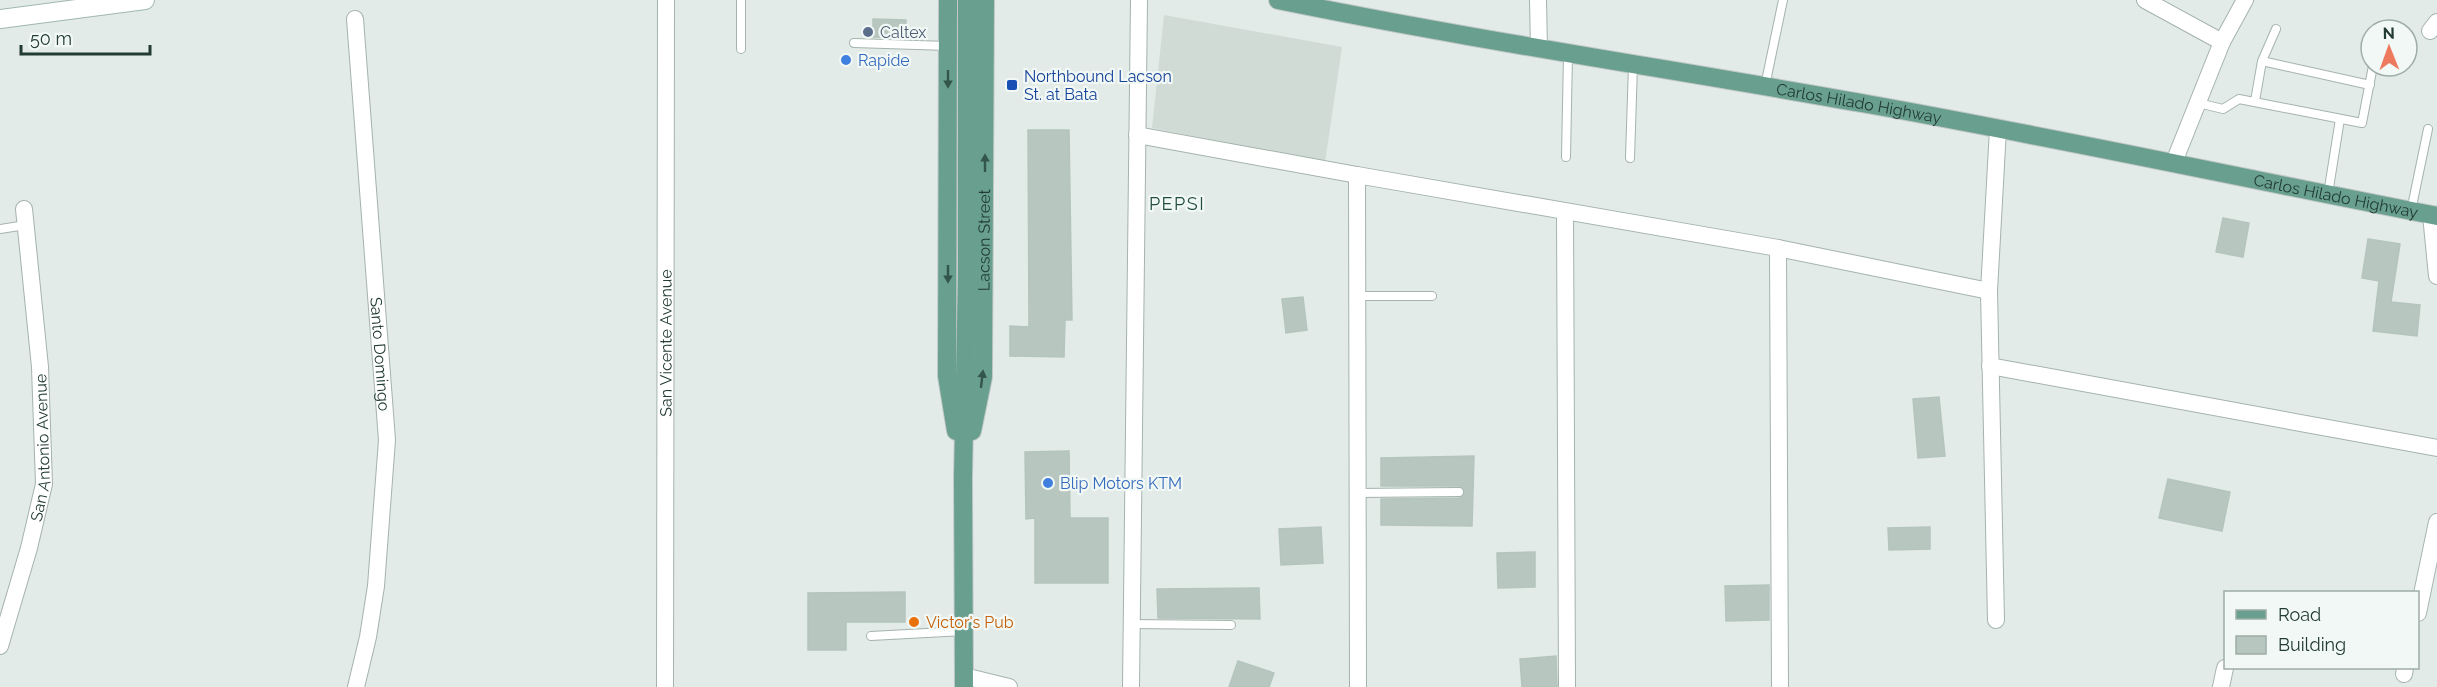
<svg xmlns="http://www.w3.org/2000/svg" width="2437" height="687" viewBox="0 0 2437 687" font-family="Raleway,sans-serif">
<style>
.built{fill:#d0dbd5}
.building{fill:#b7c6bf;stroke:#b4c5bd;stroke-width:1.5}
.lines{fill:none;stroke-linecap:round;stroke-linejoin:round}
.service-casing{stroke:#a5b3ad;stroke-width:10}
.minor-casing{stroke:#a5b3ad;stroke-width:18}
.secondary-casing{stroke:#a0b7ae;stroke-width:20}
.primary-casing{stroke:#c1c8c6;stroke-width:20}
.service{stroke:#fff;stroke-width:8}
.minor{stroke:#fff;stroke-width:16}
.secondary{stroke:#fff;stroke-width:18}
.primary{stroke:#689f8e;stroke-width:18}
.oneway{fill:#34554a}
.service-dot{fill:#5c6f8a;stroke:#f2f8f5;stroke-width:2}
.shop-dot{fill:#3f7fe0;stroke:#f2f8f5;stroke-width:2}
.transit-dot{fill:#1a4fb4;stroke:#f2f8f5;stroke-width:2}
.food-dot{fill:#e8710a;stroke:#f2f8f5;stroke-width:2}
.labels{text-anchor:middle;stroke-width:4.5;stroke-linejoin:round;paint-order:stroke}
.service-label{font-size:16px;fill:#4e5e75;stroke:#f2f8f5;text-anchor:start}
.shop-label{font-size:16px;fill:#366cbe;stroke:#f2f8f5;text-anchor:start}
.transit-label{font-size:16px;fill:#164399;stroke:#f2f8f5;text-anchor:start}
.street-label{font-size:16px;fill:#223c33;stroke:#f2f8f5}
.food-label{font-size:16px;fill:#c56008;stroke:#f2f8f5;text-anchor:start}
.neighbourhood-label{font-size:18px;letter-spacing:1.5px;fill:#1f4d3f;stroke:#f2f8f5}
</style>
<rect width="100%" height="100%" fill="#e2ebe7"/>
<path class="built" d="M1164,15L1342,47L1325,162L1152,128Z"/>
<path class="building" d="M873,19L906,20V38L873,37Z
M1028,130H1069L1072,320H1065L1064,357L1010,356V326L1029,327Z
M2223,218L2249,223L2243,257L2216,252Z
M2368,239L2400,244L2391,302L2420,305L2417,336L2373,331L2379,281L2362,278Z
M1303,297L1307,330L1286,333L1282,299Z
M1939,397L1945,456L1918,458L1913,399Z
M1069,451L1070,518H1108V583H1035V518L1026,519L1025,452Z
M1474,456L1472,526L1381,525V499L1459,498L1465,493L1459,486H1381V458Z
M2168,479L2230,492L2222,531L2159,518Z
M1321,527L1323,563L1281,565L1279,529Z
M1930,527V549L1889,550L1888,528Z
M1535,552V587L1498,588L1497,553Z
M1769,585V620L1726,621L1725,586Z
M1259,588L1260,619L1158,618L1157,589Z
M905,592V622H846V650H808V593Z
M1556,656L1557,687H1522L1520,659Z
M1238,661L1274,673L1269,687H1229Z"/>
<g class="lines">
<defs>
<path id="service" d="M854,43L948,46
M741,49V0
M2262,61L2370,85
M1765,86L1783,0
M2255,101L2262,61L2276,29
M2198,103L2223,109L2239,99L2362,123L2373,66
M1566,157L1568,54
M1630,158L1633,65
M2328,194L2340,119
M2411,211L2428,129
M0,229L26,225
M1357,296H1432
M1357,493L1459,492
M1131,624L1231,625
M871,636L964,631"/>
<g id="minor">
<path d="M1538,0L1539,49"/>
<path d="M2145,0L2222,42"/>
<path id="s1" d="M355,19L387,440L376,586L368,637L356,687"/>
<path d="M2430,31L2437,22"/>
<path d="M1137,135L1357,175"/>
<path d="M2174,162L2222,42L2245,0"/>
<path d="M1565,213L1567,687"/>
<path d="M2431,215L2437,276"/>
<path d="M1778,248L1780,687"/>
<path d="M1990,366L2437,448"/>
<path d="M2418,613L2437,522"/>
<path d="M1996,620L1989,291L1998,129"/>
<path id="s2" d="M0,646L29,548L44,484L40,367L24,209"/>
<path d="M2404,674L2405,668"/>
<path d="M964,676L1009,687"/>
<path id="s3" d="M665,687L666,0"/>
<path d="M1131,687L1139,0"/>
<path d="M1358,687L1357,175L1778,248L1989,291"/>
<path d="M2221,687L2225,668"/>
</g>
<path id="secondary" d="M0,19L145,0"/>
<g id="primary">
<path d="M948,0L947,376L956,431"/>
<path id="s4" d="M1278,0C1473,40 1671,69 1867,104C2058,138 2247,179 2437,216"/>
<path id="s5" d="M972,431L983,377L985,0"/>
<path d="M964,687L963,477L967,277V0"/>
</g>
</defs>
<use href="#service" class="service-casing"/>
<use href="#minor" class="minor-casing"/>
<use href="#secondary" class="secondary-casing"/>
<use href="#primary" class="primary-casing"/>
<use href="#service" class="service"/>
<use href="#minor" class="minor"/>
<use href="#secondary" class="secondary"/>
<use href="#primary" class="primary"/>
</g>
<defs><path id="oneway-solid" d="M-6-.8H1V-3.2L6.5 0L1 3.2V.8H-6Z" transform="scale(1.5)"/></defs>
<g class="oneway">
<use href="#oneway-solid" transform="translate(948 79) rotate(90)"/>
<use href="#oneway-solid" transform="translate(985 163) rotate(-90)"/>
<use href="#oneway-solid" transform="translate(948 274) rotate(90)"/>
<use href="#oneway-solid" transform="translate(982 379) rotate(-83)"/>
</g>
<circle class="service-dot" cx="868" cy="32" r="6"/>
<g class="shop-dot">
<circle cx="846" cy="60" r="6"/>
<circle cx="1048" cy="483" r="6"/>
</g>
<rect class="transit-dot" x="1006" y="79" width="12" height="12" rx="3"/>
<circle class="food-dot" cx="914" cy="622" r="6"/>
<g class="labels">
<g class="service-label">
<text x="880" y="38">Caltex</text>
</g>
<g class="shop-label">
<text x="858" y="66">Rapide</text>
<text x="1060" y="489">Blip Motors KTM</text>
</g>
<g class="transit-label">
<text x="1024" y="82">Northbound Lacson<tspan x="1024" dy="18">St. at Bata</tspan></text>
</g>
<g class="street-label">
<text dy="6" stroke="none"><textPath href="#s4" startOffset="590">Carlos Hilado Highway</textPath></text>
<text dy="6" stroke="none"><textPath href="#s4" startOffset="1076">Carlos Hilado Highway</textPath></text>
<text dy="6" stroke="none"><textPath href="#s5" startOffset="192">Lacson Street</textPath></text>
<text dy="6" stroke="none"><textPath href="#s3" startOffset="344">San Vicente Avenue</textPath></text>
<text dy="6" stroke="none"><textPath href="#s1" startOffset="336">Santo Domingo</textPath></text>
<text dy="6" stroke="none"><textPath href="#s2" startOffset="204">San Antonio Avenue</textPath></text>
</g>
<g class="food-label">
<text x="926" y="628">Victor's Pub</text>
</g>
<g class="neighbourhood-label">
<text x="1177" y="210">PEPSI</text>
</g>
</g>
<rect x="2224" y="591" width="195" height="78" fill="#f2f8f5" stroke="#9fada7" stroke-width="1.5"/>
<rect x="2236" y="610" width="30" height="9" fill="#689f8e" stroke="#9fada7" stroke-width="1.5"/>
<text x="2278" y="621" font-size="18" fill="#223c33">Road</text>
<rect x="2236" y="636" width="30" height="18" fill="#b7c6bf" stroke="#9fada7" stroke-width="1.5"/>
<text x="2278" y="651" font-size="18" fill="#223c33">Building</text>
<g transform="translate(2389 48) rotate(359)"><circle r="28" fill="#f2f8f5" stroke="#9fada7" stroke-width="1.5"/>
<path d="M0-4.5L10 22L0 15L-10 22Z" fill="#ed7a5f"/>
<text y="-9" font-size="16" font-weight="bold" text-anchor="middle" fill="#223c33">N</text>
</g>
<path d="M21 45v9h129v-9" fill="none" stroke="#223c33" stroke-width="3"/>
<text x="30" y="45" font-size="18" fill="#223c33" stroke="#f2f8f5" stroke-width="4.5" paint-order="stroke">50 m</text>
</svg>
